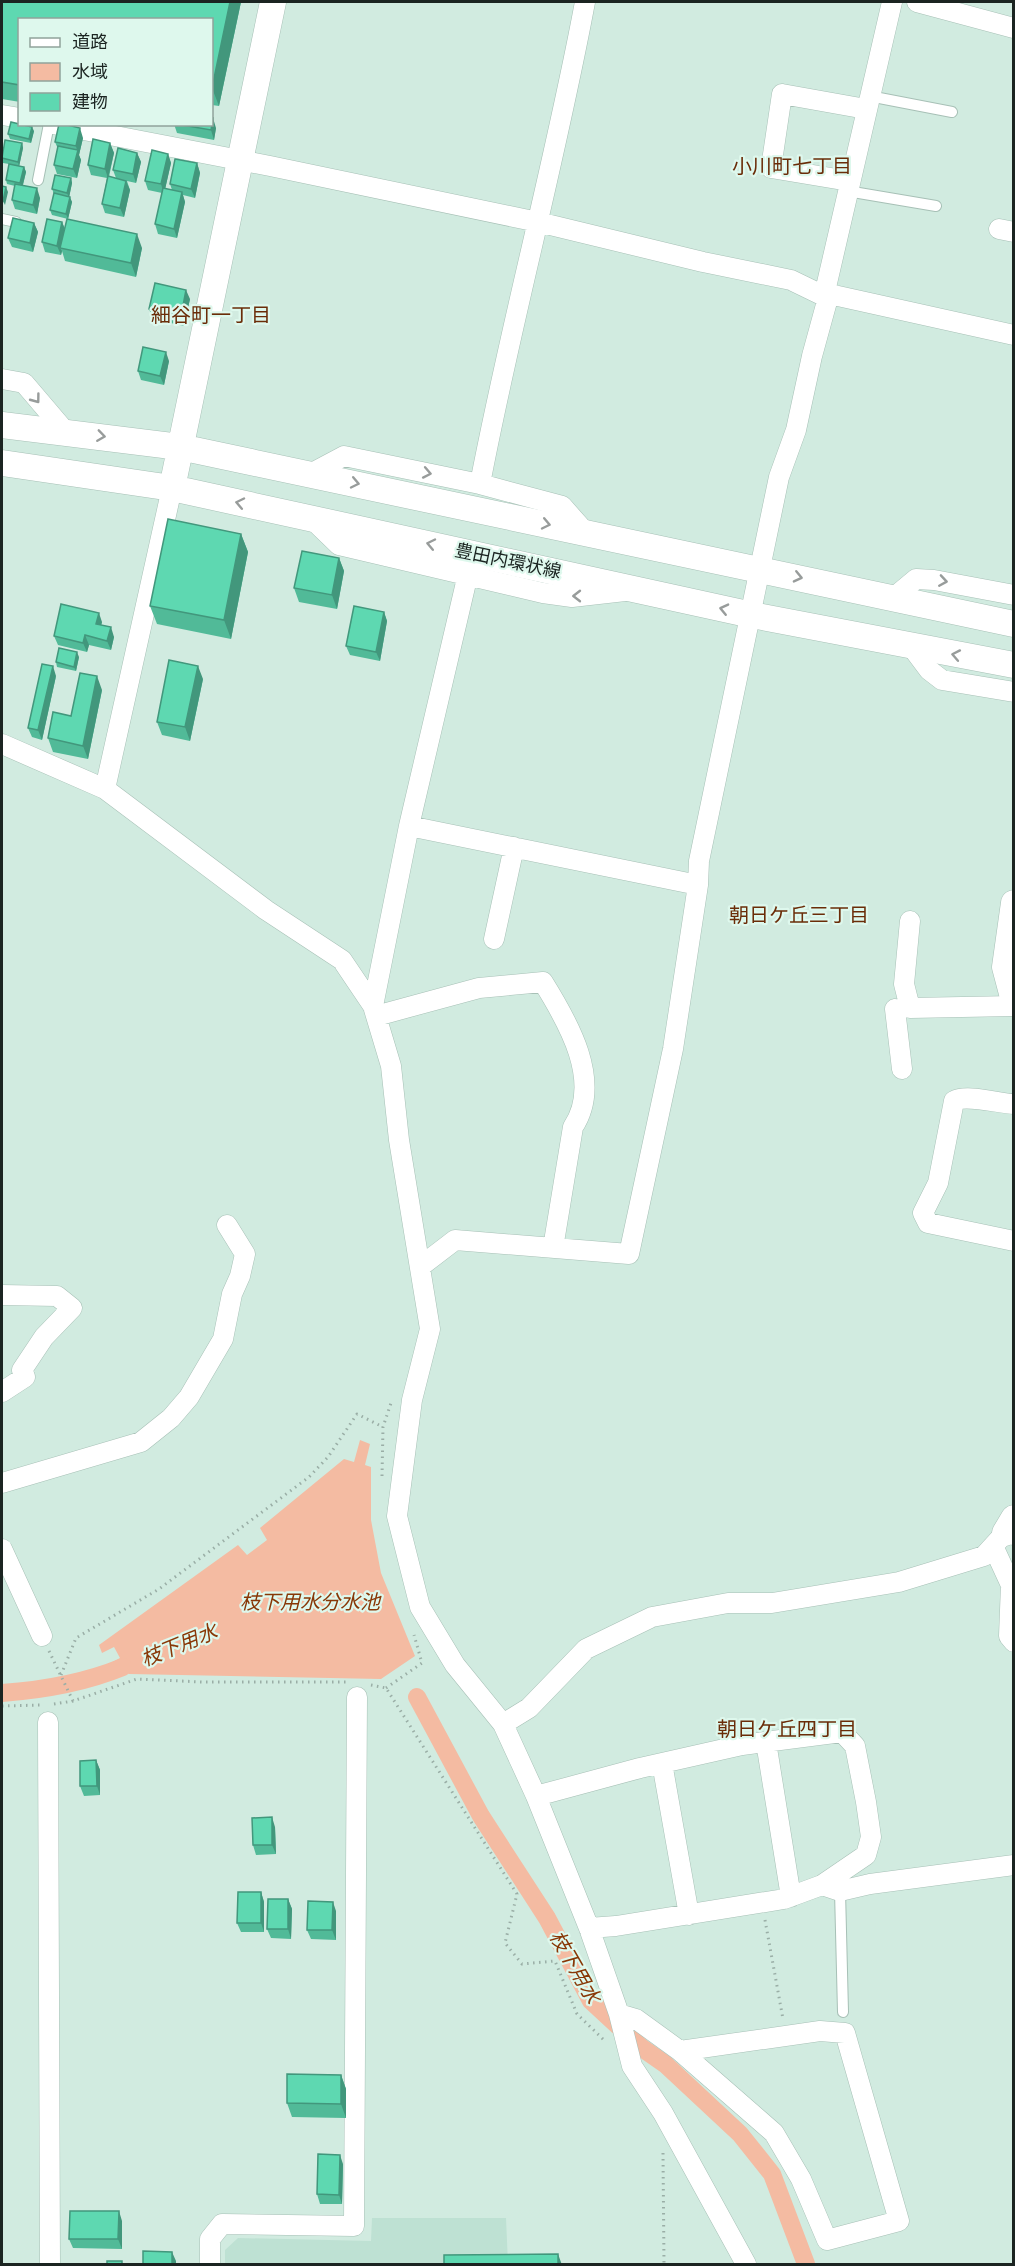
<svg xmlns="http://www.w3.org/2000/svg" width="1015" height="2266" viewBox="0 0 1015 2266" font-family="Lora,'Noto Sans JP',serif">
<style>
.built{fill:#bee1d3}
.water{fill:#f4bba2}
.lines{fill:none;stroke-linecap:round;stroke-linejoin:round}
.canal{stroke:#f4bba2;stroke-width:18}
.service-casing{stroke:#a7c0b6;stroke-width:12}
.minor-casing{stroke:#a7c0b6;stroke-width:21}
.tertiary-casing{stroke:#a7c0b6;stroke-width:27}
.path{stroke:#9aaea6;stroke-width:3;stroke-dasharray:1.5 4.5;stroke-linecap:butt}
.service{stroke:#fff;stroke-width:10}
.minor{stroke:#fff;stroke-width:20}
.tertiary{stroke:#fff;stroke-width:26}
.wall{fill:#51ba98}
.shaded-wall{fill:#42977c}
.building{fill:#5ed8b1;stroke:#42977c;stroke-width:1.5}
.oneway{stroke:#989c9b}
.labels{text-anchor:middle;stroke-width:4.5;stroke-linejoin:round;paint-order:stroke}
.street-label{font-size:18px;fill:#1b2421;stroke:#def8ed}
.neighbourhood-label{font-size:20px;fill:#6a2c08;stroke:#def8ed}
.water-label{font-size:20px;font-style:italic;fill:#883706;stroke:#def8ed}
</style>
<rect width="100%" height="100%" fill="#d1ebe0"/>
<path class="built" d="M372,2218H506L508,2264H225V2250L238,2238L371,2241Z"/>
<path class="water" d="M360,1440L370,1444L365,1465L371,1467V1520L381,1573L415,1656L381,1679L129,1674L127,1672L105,1682L99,1669L120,1658L114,1647L102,1653L99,1645L238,1545L247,1555L267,1540L260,1528L344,1459L354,1462Z"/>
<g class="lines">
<path class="canal" d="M2,1693C43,1690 84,1683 123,1667
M417,1697L481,1816L547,1918L591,2001L642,2048L665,2064L740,2134L772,2174L806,2264"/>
<defs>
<path id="service" d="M869,96L952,112
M38,180L49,124
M847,191L936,206
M2,219L16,222
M840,1891L843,2012"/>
<path id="minor" d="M917,2L1014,28
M2,115L20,118
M53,124L270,166L538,222L703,262L791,280L824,296
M849,181L771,168L782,94L866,109
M999,229L1014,232
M824,296L892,2
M824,296L829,294L1014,335
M2,379L24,383L64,430
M312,473L344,456L480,484L562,506L585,532
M480,484C511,322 555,163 585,2
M310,517L339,545L543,593L572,597L625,591
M892,599L916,579L934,580L1014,595
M911,646L929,670L942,680L1014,692
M2,744L105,789L266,910L342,960L373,1006L391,1066L399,1140L430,1329L412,1400L397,1516L420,1607L455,1665L503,1724L536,1796L589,1928L619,2014L632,2066L663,2113L746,2264
M105,789L172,488
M409,826L698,885
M910,921L904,984L910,1008L1014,1006
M494,939L514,847
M373,1006L409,826L468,574
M895,1009L902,1069
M376,1016L479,988L543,982C568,1022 603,1082 573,1127L553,1248
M1014,1104C997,1103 966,1094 954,1101L938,1183L923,1213L928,1223L1014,1241
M421,1266L455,1240L629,1254L673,1049L698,885L699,861L779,477L796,430L812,356L829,294
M2,1295L57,1296L72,1308L44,1337L22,1370L25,1377L2,1392
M2,1483L141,1442L171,1418L189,1397L223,1339L232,1294L240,1276L245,1254L227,1225
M993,1546L1011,1585L1009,1636L1014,1642
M2,1549L42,1636
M48,1722L50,2264
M503,1724L529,1708L586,1649L652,1617L728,1603H772L899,1582L984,1556L1005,1533L1014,1535
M766,1742L791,1897
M662,1763L689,1915
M536,1796L640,1768L742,1745L842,1732L855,1746L866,1802L871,1837L866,1855L822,1885L784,1899L616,1926L589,1928
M822,1885L840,1891L870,1884L1014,1865
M619,2014L636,2019L680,2051
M820,2031L845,2033L899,2221L827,2240L801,2179L774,2133L680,2051Z
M210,2264V2239L222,2224L354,2226L357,1697"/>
<path id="tertiary" d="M2,425L180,447L1014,624
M2,463L172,488L752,615L1014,665
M172,488L273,2
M1014,903L1005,967L1014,1001
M1005,1533L1014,1518"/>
</defs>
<use href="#service" class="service-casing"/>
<use href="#minor" class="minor-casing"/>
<use href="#tertiary" class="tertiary-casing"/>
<path class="path" d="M382,1476L383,1427L391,1403
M49,1651L73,1701
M61,1675L76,1638L159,1589L309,1477L328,1457L357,1414L383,1427
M371,1685L386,1688L517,1894L505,1943L522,1964L555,1961L577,2014L606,2042
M386,1688L422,1663L414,1635
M54,1704L73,1701L137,1679L202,1682H346
M2,1706L42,1705
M765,1920L783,2019
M663,2153L664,2264"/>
<use href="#service" class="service"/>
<use href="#minor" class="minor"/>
<use href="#tertiary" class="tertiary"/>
</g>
<path class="wall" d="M2,2H241L219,106L212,105V20H20V102L2,99Z
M174,124L216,128L214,140L177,133Z
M34,131L31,143L10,139L8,134Z
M83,138L79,155L81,160L77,178L57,174L54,165L58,149L55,142Z
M22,143L23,148L19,166L24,167L26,172L23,185L40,198L37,214L15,209L12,200L15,186L7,184L6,180L9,164L3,163L2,156Z
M110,143L114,153L109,177L116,178L113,170L137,153L141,162L136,183L127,181L130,190L124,217L105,213L102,204L107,178L91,175L88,165Z
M168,154L171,163L165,189L172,190L170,184L197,163L200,173L195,198L183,195L185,202L177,238L158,234L155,224L162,193L148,190L145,181Z
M71,178L72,183L69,197L72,202L68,219L52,215L50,210L54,194L52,189Z
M62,222L65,229L142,248L136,277L65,261L62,251L61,255L45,252L42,242Z
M34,223L38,232L33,252L12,247L8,238Z
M190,299L184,326L153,319L149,309Z
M169,361L164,385L141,380L138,371Z
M241,534L248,552L231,639L157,624L150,606Z
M339,558L344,571L337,609L299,602L294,588Z
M384,612L387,621L380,661L350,655L346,646Z
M102,622L101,625L114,637L111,650L89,645L87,652L58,645L54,636Z
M79,657L76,671L57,667L56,662Z
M56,676L42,740L32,737L28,728Z
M203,679L190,741L162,735L157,722Z
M102,690L88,759L53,752L48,738L71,716Z
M96,1760L100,1770V1795L84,1796L80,1786Z
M275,1827L276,1854L256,1855L253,1845Z
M261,1892L264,1902V1932H241L237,1923Z
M288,1899L292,1909L291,1939L271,1938L267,1929Z
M336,1911V1940L311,1939L307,1930Z
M341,2075L346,2089V2118L292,2117L287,2103Z
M343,2164L342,2204H320L317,2194Z
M122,2221V2249L73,2248L69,2239Z"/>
<path class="shaded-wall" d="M230,2H241L219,106L212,88Z
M213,118L216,128L214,140L211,130Z
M32,127L34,131L31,143L29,139Z
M80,128L83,138L79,155L81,160L77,178L73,169L77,151L76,146Z
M22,143L23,148L19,167L18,162Z
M110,143L114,153L108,178L105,169Z
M137,153L141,162L136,183L133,174Z
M168,154L171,163L164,194L161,184Z
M197,163L200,173L195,198L191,189Z
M24,167L26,172L22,188L20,183Z
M71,178L72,183L69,198L67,193Z
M126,181L130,190L124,217L120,208Z
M6,187L8,192L5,205L3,201Z
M37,188L40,198L37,214L33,205Z
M182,192L185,202L177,238L174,229Z
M70,197L72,202L68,219L66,214Z
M2,222L3,227L2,235Z
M62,222L66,232L60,248L62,251L61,255L57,246Z
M34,223L38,232L33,252L30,243Z
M137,234L142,248L136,277L131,263Z
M186,290L190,299L184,326L181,316Z
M166,352L169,361L164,385L160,376Z
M241,534L248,552L231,639L224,620Z
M339,558L344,571L337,609L332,595Z
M384,612L387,621L380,661L376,652Z
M99,613L102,622L99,633L96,624Z
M111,627L114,637L111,650L107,641Z
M85,635L89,645L87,652L83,643Z
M77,652L79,657L76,671L74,667Z
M53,666L56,676L42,740L38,730Z
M198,666L203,679L190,741L185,727Z
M97,676L102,690L88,759L83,746Z
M96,1760L100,1770V1795L97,1786Z
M272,1817L275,1827L276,1854L272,1845Z
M261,1892L264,1902V1932L261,1923Z
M288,1899L292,1909L291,1939L288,1929Z
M333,1902L336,1911V1940L332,1930Z
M341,2075L346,2089V2118L341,2104Z
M340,2155L343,2164L342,2204L339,2195Z
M119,2211L122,2221V2249L118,2239Z
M172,2252L176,2261V2265H172Z
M558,2254L562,2265H558Z"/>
<path class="building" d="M2,2H230L212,88V20H20V85L2,82Z
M212,118H213L211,130L176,124H212Z
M11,122L32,127L29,139L8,134Z
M59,124H63L80,128L76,146L55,142Z
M93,139L110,143L105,169L88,165Z
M5,140L22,143L18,162L2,158Z
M58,146L78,150L73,169L54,165Z
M118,148L137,153L133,174L113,170Z
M152,150L168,154L161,184L145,181Z
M175,159L197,163L191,189L170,184Z
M9,164L24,167L20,183L6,180Z
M55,175L71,178L67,193L52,189Z
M108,176L126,181L120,208L102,204Z
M15,184L37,188L33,205L12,200Z
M2,186L6,187L3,201L2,200Z
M163,188L182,192L174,229L155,224Z
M54,193L70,197L66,214L50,210Z
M13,218L34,223L30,243L8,238Z
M47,219L62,222L57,246L42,242Z
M67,219L137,234L131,263L60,248Z
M155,283L186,290L181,316L149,309Z
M143,347L166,352L160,376L138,371Z
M168,519L241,534L224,620L150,606Z
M302,551L339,558L332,595L294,588Z
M61,604L99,613L96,624L111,627L107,641L85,635L83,643L54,636Z
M354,606L384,612L376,652L346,646Z
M59,648L77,652L74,667L56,662Z
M169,660L198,666L185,727L157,722Z
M42,664L53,666L38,730L28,728Z
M80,673L97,676L83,746L48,738L53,712L71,716Z
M96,1760L97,1786H80V1761Z
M272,1817V1845H253L252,1818Z
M238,1892H261V1923H237Z
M268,1899H288V1929H267Z
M308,1901L333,1902L332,1930H307Z
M287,2074L341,2075V2104L287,2103Z
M318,2154L340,2155L339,2195L317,2194Z
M70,2211H119L118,2239H69Z
M143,2251L172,2252V2265H143Z
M558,2254V2265H444V2255Z
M107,2261H122V2265H107Z"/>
<defs><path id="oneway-chevron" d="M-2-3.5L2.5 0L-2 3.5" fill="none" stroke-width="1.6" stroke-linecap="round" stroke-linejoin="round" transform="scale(1.5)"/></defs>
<g class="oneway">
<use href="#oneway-chevron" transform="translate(36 399) rotate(53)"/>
<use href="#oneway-chevron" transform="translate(101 436) rotate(8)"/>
<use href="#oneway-chevron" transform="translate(427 473) rotate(11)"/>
<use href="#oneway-chevron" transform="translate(355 483) rotate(12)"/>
<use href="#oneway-chevron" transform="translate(240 503) rotate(-168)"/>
<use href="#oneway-chevron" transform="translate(546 524) rotate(12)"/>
<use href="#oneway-chevron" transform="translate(431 544) rotate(-168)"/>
<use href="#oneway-chevron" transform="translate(798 577) rotate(13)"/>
<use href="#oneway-chevron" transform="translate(943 581) rotate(9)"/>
<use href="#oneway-chevron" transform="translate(577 596) rotate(-180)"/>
<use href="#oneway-chevron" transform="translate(724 609) rotate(-167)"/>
<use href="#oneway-chevron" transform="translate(956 655) rotate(-169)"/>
</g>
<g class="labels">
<g class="street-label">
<text transform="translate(508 561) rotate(12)" y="6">豊田内環状線</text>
</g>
<g class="neighbourhood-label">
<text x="792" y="173">小川町七丁目</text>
<text x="211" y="322">細谷町一丁目</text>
<text x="799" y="922">朝日ケ丘三丁目</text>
<text x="787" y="1736">朝日ケ丘四丁目</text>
</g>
<g class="water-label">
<text x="310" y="1609">枝下用水分水池</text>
<text transform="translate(179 1645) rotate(-22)" y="7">枝下用水</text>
<text transform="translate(575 1967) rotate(60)" y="7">枝下用水</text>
</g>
</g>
<rect width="1015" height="2266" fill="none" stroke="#1b2421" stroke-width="6"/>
<rect x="18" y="18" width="195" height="108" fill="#def8ed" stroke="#90a39b" stroke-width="1.5"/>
<rect x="30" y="38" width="30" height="9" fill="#ffffff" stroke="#90a39b" stroke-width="1.5"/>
<text x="72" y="48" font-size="18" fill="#1b2421">道路</text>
<rect x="30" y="63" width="30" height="18" fill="#f4bba2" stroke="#90a39b" stroke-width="1.5"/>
<text x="72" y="78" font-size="18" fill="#1b2421">水域</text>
<rect x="30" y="93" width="30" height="18" fill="#5ed8b1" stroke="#90a39b" stroke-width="1.5"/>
<text x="72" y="108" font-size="18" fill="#1b2421">建物</text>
</svg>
